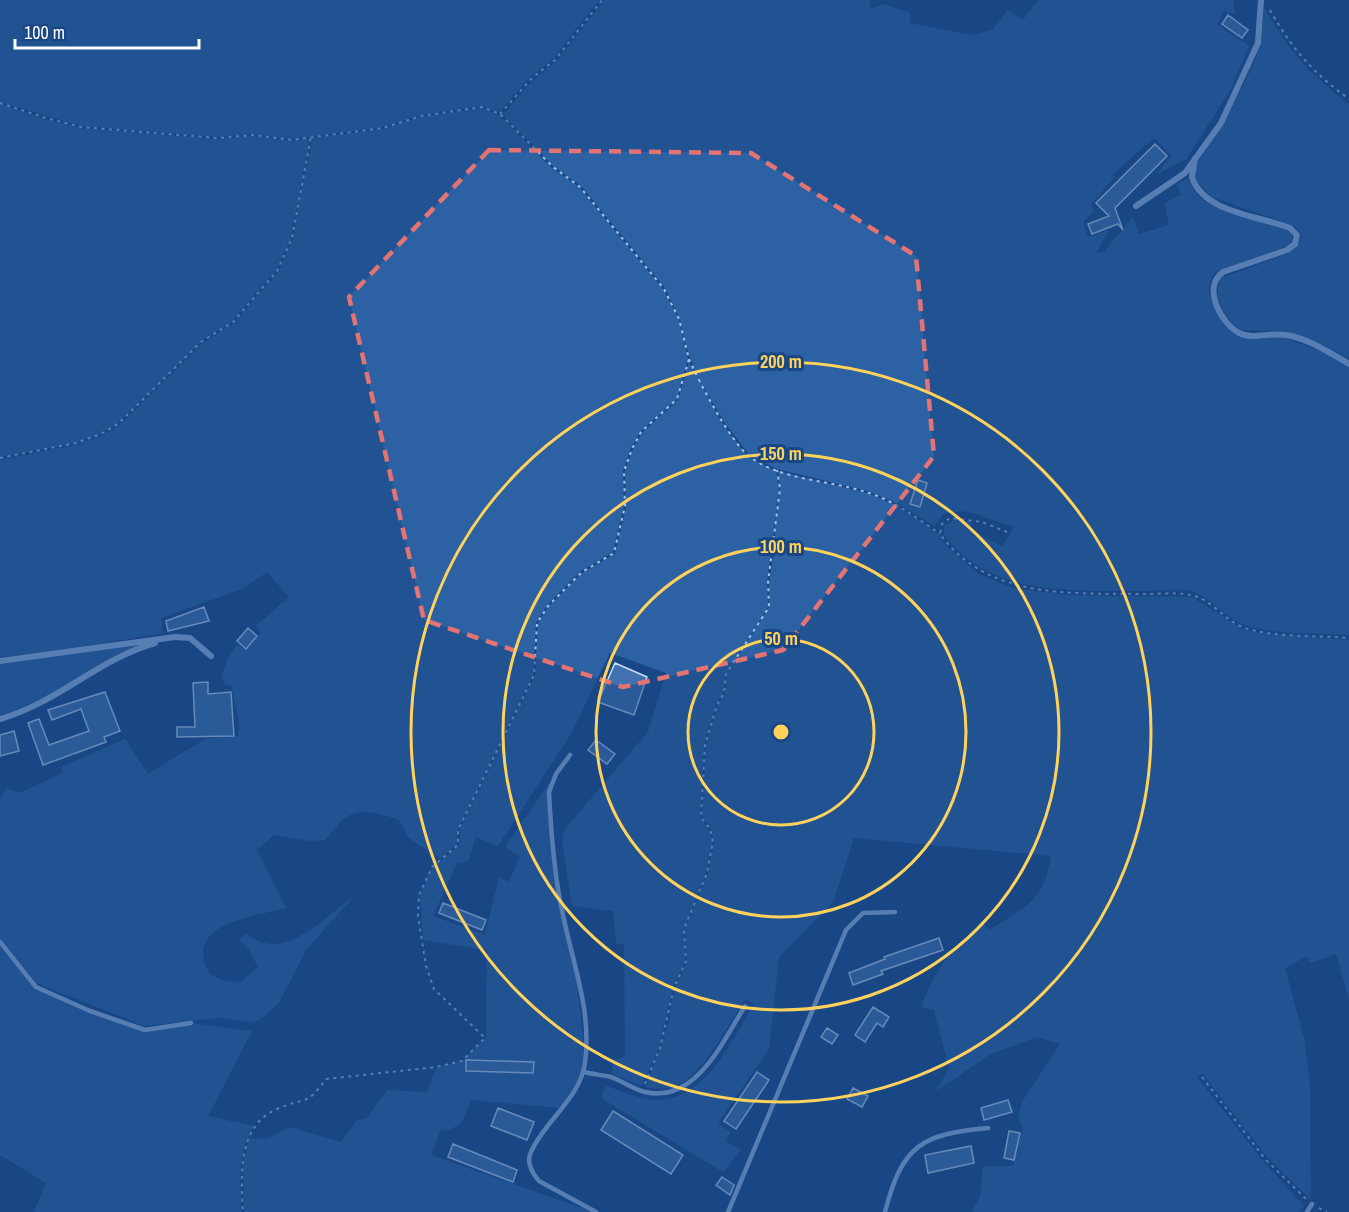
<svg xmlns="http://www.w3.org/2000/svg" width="1349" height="1212" viewBox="0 0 1349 1212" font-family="'Archivo Narrow',sans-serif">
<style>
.green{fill:#2c61a3}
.building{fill:#4271af;stroke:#c5dcf9;stroke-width:1.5}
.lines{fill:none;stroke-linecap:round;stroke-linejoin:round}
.path{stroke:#a0c1ec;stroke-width:2;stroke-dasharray:3 4.5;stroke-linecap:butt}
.lane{stroke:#a0c1ec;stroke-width:4.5}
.street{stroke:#a0c1ec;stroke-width:6}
.marked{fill:none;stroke:#e47373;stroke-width:4.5;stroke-dasharray:12 8;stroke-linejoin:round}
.ring{fill:none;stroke:#ffd25b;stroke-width:3}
.centre{fill:#ffd25b;stroke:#194785;stroke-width:3}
.ring-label{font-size:18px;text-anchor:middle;font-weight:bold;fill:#ffd25b;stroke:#194785;stroke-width:6;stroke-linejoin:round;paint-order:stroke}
</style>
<rect width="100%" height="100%" fill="#194785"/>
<path class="green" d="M0,0H599L553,59L530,77L499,112L482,106L420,115L383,127L291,139L254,134L218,137L81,126L0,102Z
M604,0H869L871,9L883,4L911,13L909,23L972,35L992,30L1008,10L1023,20L1038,0H1233L1235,14L1224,11L1217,24L1249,46L1231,89L1186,159L1156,175L1171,156L1154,138L1113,174L1115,177L1091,204L1094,211L1083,222L1088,237L1109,230L1096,253L1104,252L1133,217L1139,234L1169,225L1164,203L1181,195L1177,184L1188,178C1201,220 1261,213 1292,233V242L1285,247L1215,272C1199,294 1219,322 1238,337L1284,338L1323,352L1349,368V635C1320,633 1270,635 1245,625C1226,618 1213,600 1195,592C1182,587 1159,591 1145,591C1074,590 989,598 943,533L945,525C954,518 961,520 972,523L969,530L1002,546L1014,527L973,513L960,511L943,514L934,526L900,505L868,491L777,469L750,456L725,423L697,377L686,346L680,319L665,288L581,186L553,166L503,115L533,80L557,61Z
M1264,7C1289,51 1308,73 1349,104V359L1327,346L1285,331L1241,330C1225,318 1211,296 1221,278L1288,254L1301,240V234L1295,226L1212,197L1197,181L1195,172L1198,161L1224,124L1253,65L1261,44Z
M0,104L45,119L81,128L218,139L254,136L291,141L310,138L291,238L276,270L232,321L201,342L117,424L100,434L76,443L0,457Z
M482,108L499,115L552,168L579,187L663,289L679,319L688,359L677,399L640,432L631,448L623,471L624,506L613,552L581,571L547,605L536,623L533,675L458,830L457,844L440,859L409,838L399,820C382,814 360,806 344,819C337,824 332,833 325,840L310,841L274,835L257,850L286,908C258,916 188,922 206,967C211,980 229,982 241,982L258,967L249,950L239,940L246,934C255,939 262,944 273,944C298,946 334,911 354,896L306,950L279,1003L260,1020L249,1022L219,1018L144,1026L37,983L0,938V800L6,788L19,793L63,773L61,767L125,739L148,774L205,739L238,736L239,721L231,685H225L221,676L229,656L237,645L245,649L261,633L256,626L289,597L267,572L242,589L161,618L163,633L76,648L0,657V460L76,445L102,436L119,426L202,344L234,323L278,272L293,239L299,200L313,138L384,129L421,117Z
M689,362L723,424L748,457L776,471L779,489L767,582L768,607L726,674L723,693L716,704L704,745L700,817L709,830L713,842L706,873L684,929L685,961L673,987L659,1048L642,1086L612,1074L613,1059L625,1057L624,945L616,943L613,911L572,906L562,841L564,830L648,732L666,673L610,653L571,734L498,846L476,837L468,862L457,863L433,916L485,935L499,877L509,882L520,857L505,847L550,782L548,792L560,913L575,966L584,1045L582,1072L577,1085L560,1108L471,1100L462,1123L447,1131L441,1129L431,1155L593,1212H244L243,1165L249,1138L268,1139L289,1127L341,1142L357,1120L366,1119L387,1090L427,1092L436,1068L462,1061L486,1038L487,950L423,940L420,895L432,868L459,845L460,829L535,675L538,623L549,606L582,573L615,554L626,507L625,471L633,449L642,433L678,400Z
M778,471L867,493L899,506L939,535L947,547L979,574L1013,588L1068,595L1192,597L1242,629L1260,633L1349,640V999L1336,954L1310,963L1307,956L1285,968L1305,1042L1310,1086L1311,1200L1266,1156L1202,1073L1197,1077L1263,1161L1304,1206L1299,1212H972L980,1196L983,1166H1013L1023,1128L1018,1118L1022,1102L1060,1044L1037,1037L991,1054L936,1091L949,1068L934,1010L921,1007C937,966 949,951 984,924L989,930C1025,907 1044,902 1051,856L854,838L833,902L779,957L769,1049L718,1123L730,1132L726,1142L741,1150L723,1172L601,1098L606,1086C622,1091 638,1099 655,1100C706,1101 732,1040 754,1004L745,999C726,1027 707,1072 674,1087C667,1090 654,1088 646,1088L668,1025L675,988L687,962L685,929L708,873L714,842L711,829L702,816L706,745L718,705L725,693L727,674L769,607V582L775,547V523L780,489Z
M149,643C97,660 54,699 0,715V664Z
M0,946L34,988L90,1014L146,1032L197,1024L252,1031L208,1116L254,1126C237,1151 240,1184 242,1212H34L46,1183L0,1155Z"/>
<path class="building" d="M1228,15L1248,30L1242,38L1222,24Z
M1155,144L1167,156L1115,208L1123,230L1118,224L1092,234L1088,224L1109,216L1096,203Z
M918,480L927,483L920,507L910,504Z
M204,607L209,621L168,631L166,621Z
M248,628L257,636L246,649L237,641Z
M615,663L647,677L634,715L598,702Z
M208,682V694L231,692L234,736L177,737V727H195L193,683Z
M105,692L120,731L104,737L106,742L43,765L28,723L39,719L49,745L89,731L81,709L52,720L48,710Z
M14,731L19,751L0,756V735Z
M596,740L615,754L607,764L588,750Z
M443,903L486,920L482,930L439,913Z
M939,938L943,950L881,971L883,974L853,985L849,973L885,959L884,957Z
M873,1007L889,1017L883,1027L877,1023L865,1042L855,1035Z
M827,1028L838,1035L832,1044L821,1037Z
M466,1060L534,1062L533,1073L466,1071Z
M757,1072L769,1080L736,1129L724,1121Z
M853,1088L868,1096L862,1107L847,1099Z
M1008,1100L1012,1112L984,1120L981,1108Z
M498,1108L534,1122L527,1140L491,1126Z
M613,1111L683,1155L671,1174L601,1130Z
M1009,1131L1020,1133L1014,1160L1004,1158Z
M453,1144L517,1170L513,1182L448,1157Z
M971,1146L974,1163L928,1173L925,1155Z
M722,1177L734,1185L730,1195L716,1185Z"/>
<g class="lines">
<path class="path" d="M1270,10C1292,49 1313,73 1349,99
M0,103L46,118L81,127L218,138L254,135L291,140L383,128L421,116L482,107L500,114L553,167L580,187L664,289L679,319L689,359L677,399L641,432L632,449L624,471L625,506L614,553L582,572L548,606L537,623L534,675L458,830V845L432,867L419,895L418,916L426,966L434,989L485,1038L462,1061L436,1067L326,1079C305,1108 306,1096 277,1109C237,1126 241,1177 243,1212
M500,114L532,78L555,60L602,0
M689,359C699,382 731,443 750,457C782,481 832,480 869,493C896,502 917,518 940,534
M0,458L76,443L101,434L118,424L201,342L233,322L277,271L292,238L311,137
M1007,532L982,522L950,518L942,524L940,534C988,600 1072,593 1145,594C1160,594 1176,592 1191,595C1210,598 1226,622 1245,628C1277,638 1316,635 1349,638
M1202,1077L1266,1160L1307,1200
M645,1084L660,1048L674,988L686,961L684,929L707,873L713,842L710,829L701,817L705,745L717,705L724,693L726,674L769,607L768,582L780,489L777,470
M1319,1208L1327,1212"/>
<path class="lane" d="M570,755L556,774L549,792C551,832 554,876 563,915C573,964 592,1012 585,1063C580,1099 545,1120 531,1152C526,1162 532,1173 539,1181L596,1212
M0,942L36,987L90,1011L145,1030L191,1023
M584,1072C592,1074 602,1075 611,1077C622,1081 633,1089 645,1092C696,1104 723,1041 745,1006
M728,1212L846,930L863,913L895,912
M885,1212C902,1145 922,1134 988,1128
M1307,1212L1312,1204"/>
<path class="street" d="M1195,158L1192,177C1203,213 1261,216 1290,228L1297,235L1295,244L1287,250L1223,272C1201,288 1222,324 1239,333C1252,340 1271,332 1286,335C1309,339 1329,352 1349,364
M1136,206L1185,173L1221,123L1258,43L1261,0
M0,661L175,637L190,638L211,656
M0,719C57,703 99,659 155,643"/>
</g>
<path d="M0 0H1349V1212H0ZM489,150L751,153L916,256L934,456L783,650L623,687L424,620L349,297Z" fill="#194785" fill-opacity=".55" fill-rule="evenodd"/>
<path class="marked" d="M489,150L751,153L916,256L934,456L783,650L623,687L424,620L349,297Z"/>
<g class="ring">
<circle cx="781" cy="732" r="93"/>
<circle cx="781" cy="732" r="185"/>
<circle cx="781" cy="732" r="278"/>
<circle cx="781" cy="732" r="370"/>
</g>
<circle cx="781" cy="732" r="9" class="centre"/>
<g class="ring-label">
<text x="781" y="368">200 m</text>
<text x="781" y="460">150 m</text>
<text x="781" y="553">100 m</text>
<text x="781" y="645">50 m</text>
</g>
<path d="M15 39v9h184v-9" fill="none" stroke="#ffffff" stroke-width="3"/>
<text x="24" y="39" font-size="18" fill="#ffffff" stroke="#194785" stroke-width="4.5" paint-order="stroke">100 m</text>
</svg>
